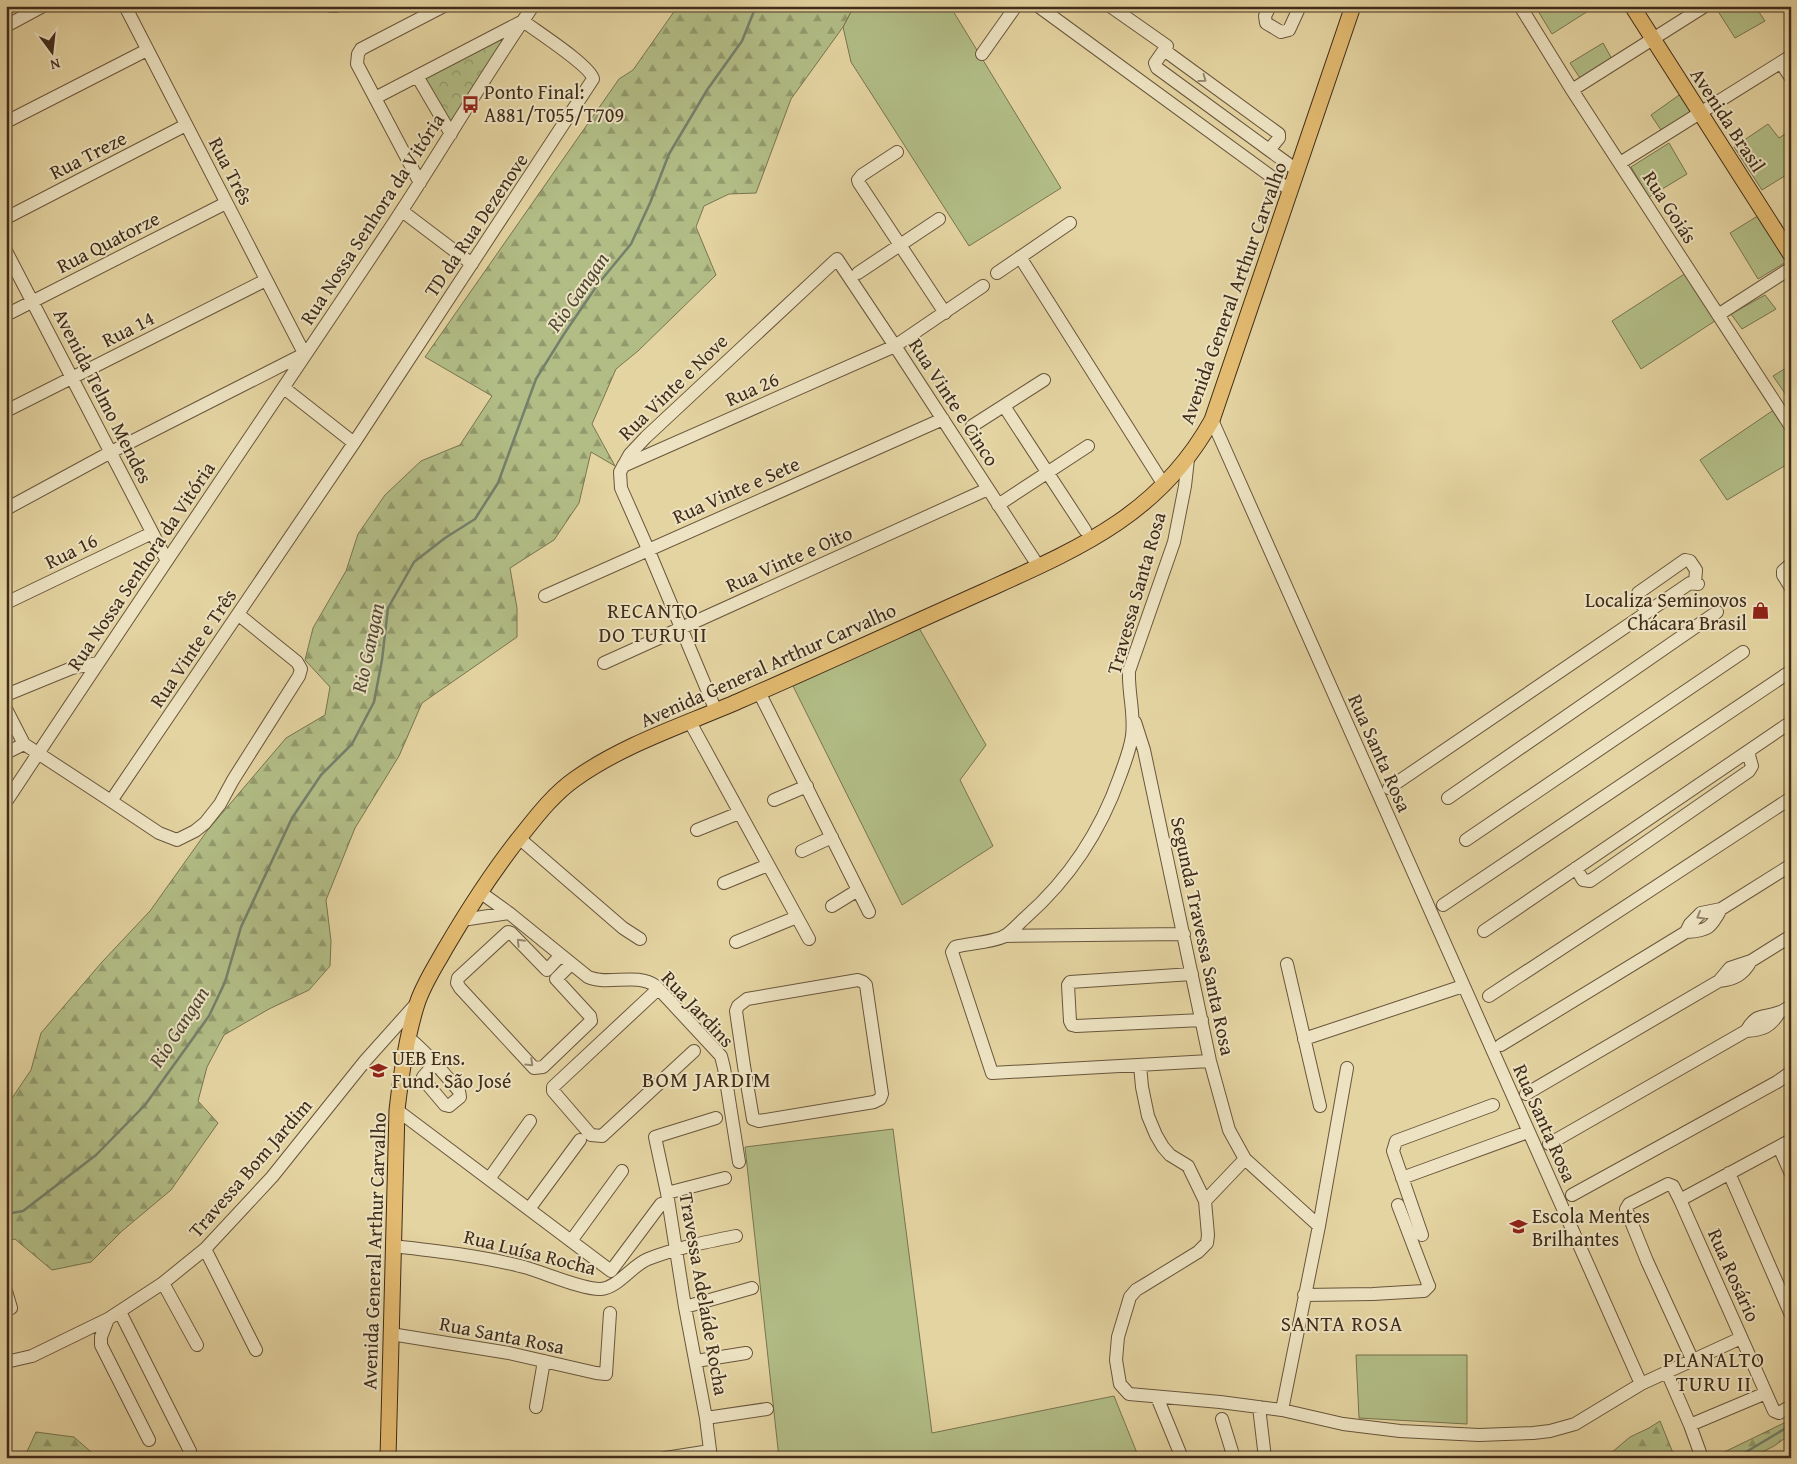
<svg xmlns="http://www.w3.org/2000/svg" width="1797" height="1464" viewBox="0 0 1797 1464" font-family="'Gentium Book Plus',serif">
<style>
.grass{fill:#b2bd86;stroke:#797450}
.forest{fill:url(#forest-firs);stroke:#797450}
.park{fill:url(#park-crowns);stroke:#797450}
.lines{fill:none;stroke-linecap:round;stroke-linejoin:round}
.stream{stroke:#74806c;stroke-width:2.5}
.minor-casing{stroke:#69563c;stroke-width:14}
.major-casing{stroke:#402c1b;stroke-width:17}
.minor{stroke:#ede3c2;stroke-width:12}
.major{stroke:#e2ba70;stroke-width:15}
.oneway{stroke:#96886e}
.labels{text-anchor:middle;stroke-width:4;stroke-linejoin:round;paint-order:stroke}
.poi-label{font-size:20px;fill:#402c1b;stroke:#ede3c2;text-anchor:start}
.street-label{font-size:20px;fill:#402c1b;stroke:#ede3c2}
.water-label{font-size:21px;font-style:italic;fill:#514836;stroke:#ede3c2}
.neighbourhood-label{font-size:21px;letter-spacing:1px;fill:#402c1b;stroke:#ede3c2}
.quarter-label{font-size:22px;letter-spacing:1px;fill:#402c1b;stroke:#ede3c2}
</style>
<defs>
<pattern id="forest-firs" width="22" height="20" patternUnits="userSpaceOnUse" patternTransform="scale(1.25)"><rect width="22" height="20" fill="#b2bd86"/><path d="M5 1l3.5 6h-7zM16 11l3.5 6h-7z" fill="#929a6d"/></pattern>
<pattern id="park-crowns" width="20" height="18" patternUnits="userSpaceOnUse" patternTransform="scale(1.25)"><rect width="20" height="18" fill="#b2bd86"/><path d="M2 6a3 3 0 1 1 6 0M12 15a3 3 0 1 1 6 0" fill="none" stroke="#929a6d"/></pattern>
</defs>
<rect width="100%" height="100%" fill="#e4d4a1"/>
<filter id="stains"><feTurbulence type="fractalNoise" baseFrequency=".004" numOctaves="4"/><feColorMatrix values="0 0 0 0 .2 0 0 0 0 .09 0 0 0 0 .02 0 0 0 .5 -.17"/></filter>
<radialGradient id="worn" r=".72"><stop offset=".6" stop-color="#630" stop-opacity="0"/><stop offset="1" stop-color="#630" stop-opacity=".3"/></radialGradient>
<path class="grass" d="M854,6H950L1061,188L969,246L851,62L843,27Z
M1535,6H1596L1552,34Z
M1718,6H1755L1765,21L1735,38L1716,8Z
M1603,43L1612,59L1580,78L1570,63Z
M1682,93L1693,110L1661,130L1651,115Z
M1768,124L1779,138L1791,130V172L1762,190L1734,147Z
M1669,143L1687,174L1649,197L1631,167Z
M1761,214L1791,259L1758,279L1730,233Z
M1686,273L1718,319L1641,369L1612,321Z
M1765,295L1776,309L1742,329L1731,314Z
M1791,365V402L1773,376Z
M1778,407L1791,429V462L1727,500L1700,460Z
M919,628L986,745L960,780L993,846L902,905L793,686Z
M893,1129L932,1433L1114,1396L1139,1458H779L745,1147Z
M1356,1355H1467V1424L1359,1418Z"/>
<path class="forest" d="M678,6H854L843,27L791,99L756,193L729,194L704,206L696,227L716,275L638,351L616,369L592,424L615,466L591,452L579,503L554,540L510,568L517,608V637L422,703L399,756L355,828L326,900L331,941L330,966L309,990L269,1009L224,1035L207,1067L198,1101L218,1123L171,1190L122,1231L91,1262L52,1270L15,1239L6,1241V1107L31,1070L41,1033L102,962L150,911L207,831L286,738L325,715L330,687L305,660L313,628L346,571L358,534L385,495L421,461L460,445L492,396L425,357L619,79L633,70Z
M1791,1418V1434L1774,1446L1751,1458H1712L1784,1423Z
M1660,1421L1675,1458H1605L1630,1437L1649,1428Z
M36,1432L74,1437L98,1458H24Z"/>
<path class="park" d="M511,31L449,126L422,77Z"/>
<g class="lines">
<path class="stream" d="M6,1214L23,1211L96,1155L145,1105L209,1016L225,982L241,927L292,818L321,775L352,744L374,702L382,660L388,608L414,562L445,538L475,519L498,483L536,379L564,334L598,284L631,244L650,203L669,154L707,90L742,41L756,6
M1736,1458L1791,1425"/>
<defs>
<path id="minor" d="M125,6L304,353
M331,6H336
M1038,6L1291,191
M1110,6L1167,46
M1270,6L1265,16L1266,23L1281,32L1289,30L1300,6
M1520,6L1572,90L1791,427
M6,26L43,6
M982,54L1016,6
M1781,63L1791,78
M417,76L451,134
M1572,90L1705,6
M6,122L147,50
M1269,150L1279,138V134L1164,50L1155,63L1157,68L1269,150L1298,171
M897,152L862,175L858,180L859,183L945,313
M1620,163L1791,56
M420,183L357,64L358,54L361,49L444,6
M402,211L472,264
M6,218L186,125
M6,251L166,559
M1020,257L1164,485
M858,273L939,219
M997,273L1070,223
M6,315L226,203
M1718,315L1791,268
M284,388L354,443
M1004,406L1085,530
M6,411L266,280
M1212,420L1641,1384
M972,426L1044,380
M1188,459L1185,486L1174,542L1129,671C1128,693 1135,714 1132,736C1130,750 1125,762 1120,776C1101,830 1069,879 1026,917C1019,923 1011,933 1003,937C988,943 970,943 955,947L952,952L992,1073L1210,1061
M623,466L895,346L983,286
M998,505L1088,446
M6,509L111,452L306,353
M1791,564L1783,571V575L1791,588
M545,596L943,419
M6,603L152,533
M1647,612L1637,598L1638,593L1685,560L1690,561L1696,570L1695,583
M604,663L988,489
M759,692L869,912
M6,695L72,668L98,663
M6,709L24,744L111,801L354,443L593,79C591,66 536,31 523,21L375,98
M716,711L648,549L621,488L620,472L630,454L646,437L837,259L895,346L1039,567
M690,722L809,939
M1135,722L1144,750L1210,1061L1229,1130L1245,1159L1319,1226
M6,753L24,744
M1389,788L1690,583L1698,584
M1448,798L1717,612
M774,800L807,786
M111,801L159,833L177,840L195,831L205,823L220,804L233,780L299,676L301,669L297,662L239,615
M6,802C131,612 259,425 385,236C436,160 481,81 533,6
M697,830L739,813
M519,838L623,928L640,939
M1466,840L1743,652
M802,851L832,837
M1576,868L1583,880L1590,881L1749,771L1752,766L1748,752
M724,883L768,865
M480,892L509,913L588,977C609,986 636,972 656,986L721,1056L724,1068L739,1162
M1443,905L1791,671
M832,906L858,890
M462,920L509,913
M1484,931L1791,722
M1686,932L1690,924L1701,913L1721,909L1791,865
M1004,936L1184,934
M736,942L797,917
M561,955L547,970L511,933L508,932L458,978L457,983L460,988L534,1068L543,1067L591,1021L590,1016L556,979L571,964
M1287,964L1320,1106
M1192,974L1070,982L1068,985L1070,1021L1072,1025L1076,1026L1202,1020
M858,980L863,982L866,985L882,1094L880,1099L874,1102L759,1121L753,1119L744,1066L736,1011L738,1006L747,999Z
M1719,981C1735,979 1743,975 1751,961
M658,989L553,1087V1091L591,1135L602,1136L694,1051
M1489,996L1791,798
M1779,1013C1770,1027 1763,1030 1746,1031C1758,1011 1763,1019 1780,1012C1784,1011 1787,1008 1791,1006
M409,1038C428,1054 443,1072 459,1091L460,1097L449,1106L445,1105L423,1079V1077L435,1063
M1304,1039L1463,986
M1501,1045L1686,932C1708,931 1711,928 1721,909
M1140,1065L1142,1087L1148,1116L1156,1135L1163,1147L1170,1155L1188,1166L1205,1201L1208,1235L1207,1243L1198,1252L1146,1284L1136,1290L1130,1297L1118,1337L1116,1360L1120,1384L1129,1394L1220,1402L1282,1410L1343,1424L1400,1431L1479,1435L1533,1433L1550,1431L1575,1424L1641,1384L1741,1338
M1526,1094L1719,981L1730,968L1751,961L1791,936
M397,1110L611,1271L661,1204
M1549,1144L1746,1031
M1779,1147L1791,1174
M1729,1173L1791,1315
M1402,1178L1528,1132
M489,1179L530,1121
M667,1193L725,1178
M1572,1195L1777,1082L1791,1072
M1680,1200L1791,1140
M1205,1201L1245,1159
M529,1209L580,1140
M1422,1235L1393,1151L1396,1141L1493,1105
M571,1241L622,1171
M393,1246C438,1251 481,1256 524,1267C543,1272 583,1290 601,1289C619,1287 631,1266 648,1259C676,1248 706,1242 736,1236
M205,1249L256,1350
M163,1283L197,1345
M6,1291L11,1308L6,1311
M1304,1295L1373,1294L1424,1291L1429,1286L1428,1284L1398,1205
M685,1307L752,1288
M120,1312L190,1451
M108,1319L101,1337V1345L149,1440
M391,1334L509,1353L596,1373L606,1374L610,1313
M696,1361L746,1353
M1693,1361L1647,1261L1626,1209L1629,1204L1668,1184L1673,1186L1680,1200L1774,1411L1779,1413L1791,1406
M6,1362L32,1356L108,1319L163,1283L205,1249L272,1177L365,1061L416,1004
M1667,1372L1690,1425L1702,1458
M1157,1397L1182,1458
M536,1407L544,1361
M1259,1407L1265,1458
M1282,1410L1319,1226L1347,1068
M706,1418L767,1409
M1222,1419L1234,1458
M1690,1425L1766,1393
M665,1458L710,1451
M711,1458L706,1418L685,1307L667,1193L655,1137L716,1118"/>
<path id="major" d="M1632,6L1791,255
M388,1458L397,1110C401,1075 406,1038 417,1004C423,985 435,967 445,949C469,908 494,869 524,832C539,813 555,793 575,779C624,744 684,725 739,701C822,665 904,627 987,590C1080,548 1160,514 1212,420L1353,6"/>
</defs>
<use href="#minor" class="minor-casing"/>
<use href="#major" class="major-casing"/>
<use href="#minor" class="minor"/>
<use href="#major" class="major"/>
</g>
<defs><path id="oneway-chevron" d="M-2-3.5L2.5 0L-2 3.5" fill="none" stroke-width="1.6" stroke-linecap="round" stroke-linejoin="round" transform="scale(1.25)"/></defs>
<g class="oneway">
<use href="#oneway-chevron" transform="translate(1203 79) rotate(36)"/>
<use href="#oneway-chevron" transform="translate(1700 916) rotate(150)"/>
<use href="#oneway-chevron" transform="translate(520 942) rotate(-134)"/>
<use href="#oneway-chevron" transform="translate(530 1063) rotate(44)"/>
</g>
<defs>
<symbol id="bus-bare" viewBox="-9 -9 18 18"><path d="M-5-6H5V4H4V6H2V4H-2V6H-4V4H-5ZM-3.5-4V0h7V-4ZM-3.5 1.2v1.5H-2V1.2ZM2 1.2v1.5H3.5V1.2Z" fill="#8f2418" stroke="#ede3c2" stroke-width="2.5" paint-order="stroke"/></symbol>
<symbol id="shop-bare" viewBox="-9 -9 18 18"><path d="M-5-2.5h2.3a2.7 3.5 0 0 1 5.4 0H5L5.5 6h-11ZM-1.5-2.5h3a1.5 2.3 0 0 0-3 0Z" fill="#8f2418" stroke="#ede3c2" stroke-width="2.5" paint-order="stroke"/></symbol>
<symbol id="school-bare" viewBox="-9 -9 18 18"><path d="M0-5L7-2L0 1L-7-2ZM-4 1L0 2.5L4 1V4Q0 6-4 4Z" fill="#8f2418" stroke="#ede3c2" stroke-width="2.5" paint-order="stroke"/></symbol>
</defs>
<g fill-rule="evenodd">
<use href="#bus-bare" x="458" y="92" width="25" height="25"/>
<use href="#shop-bare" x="1748" y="598" width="25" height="25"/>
<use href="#school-bare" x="366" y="1058" width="25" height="25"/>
<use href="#school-bare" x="1506" y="1214" width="25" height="25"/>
</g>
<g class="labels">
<g class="poi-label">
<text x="484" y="99">Ponto Final:<tspan x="484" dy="23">A881/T055/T709</tspan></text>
<text x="1747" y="607" text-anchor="end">Localiza Seminovos<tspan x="1747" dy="23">Chácara Brasil</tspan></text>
<text x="392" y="1065">UEB Ens.<tspan x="392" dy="23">Fund. São José</tspan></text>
<text x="1532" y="1223">Escola Mentes<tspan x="1532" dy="23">Brilhantes</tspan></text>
</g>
<g class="street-label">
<text transform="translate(1728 120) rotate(57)" y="7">Avenida Brasil</text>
<text transform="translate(88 155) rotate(-27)" y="7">Rua Treze</text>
<text transform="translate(231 171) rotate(63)" y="7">Rua Três</text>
<text transform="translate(1670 207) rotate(57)" y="7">Rua Goiás</text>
<text transform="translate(372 219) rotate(-57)" y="7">Rua Nossa Senhora da Vitória</text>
<text transform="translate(476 225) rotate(-56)" y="7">TD da Rua Dezenove</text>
<text transform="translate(108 242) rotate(-27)" y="7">Rua Quatorze</text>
<text transform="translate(1233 293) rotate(-70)" y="7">Avenida General Arthur Carvalho</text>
<text transform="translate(128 329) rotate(-27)" y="7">Rua 14</text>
<text transform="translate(673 387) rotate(-44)" y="7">Rua Vinte e Nove</text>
<text transform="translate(752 389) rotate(-24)" y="7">Rua 26</text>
<text transform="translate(103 396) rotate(63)" y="7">Avenida Telmo Mendes</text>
<text transform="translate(954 402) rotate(57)" y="7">Rua Vinte e Cinco</text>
<text transform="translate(736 490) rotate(-24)" y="7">Rua Vinte e Sete</text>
<text transform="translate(71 551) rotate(-26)" y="7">Rua 16</text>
<text transform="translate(789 559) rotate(-24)" y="7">Rua Vinte e Oito</text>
<text transform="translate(141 566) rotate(-56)" y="7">Rua Nossa Senhora da Vitória</text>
<text transform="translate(1136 593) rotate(-74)" y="7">Travessa Santa Rosa</text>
<text transform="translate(193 648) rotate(-56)" y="7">Rua Vinte e Três</text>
<text transform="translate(768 665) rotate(-24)" y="7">Avenida General Arthur Carvalho</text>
<text transform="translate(1380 753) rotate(66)" y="7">Rua Santa Rosa</text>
<text transform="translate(1203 936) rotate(78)" y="7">Segunda Travessa Santa Rosa</text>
<text transform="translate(698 1009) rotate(47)" y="7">Rua Jardins</text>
<text transform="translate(1545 1123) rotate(66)" y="7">Rua Santa Rosa</text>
<text transform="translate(250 1168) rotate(-49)" y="7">Travessa Bom Jardim</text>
<text transform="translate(374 1251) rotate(-88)" y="7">Avenida General Arthur Carvalho</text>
<text transform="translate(530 1252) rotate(14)" y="7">Rua Luísa Rocha</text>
<text transform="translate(1734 1275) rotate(66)" y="7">Rua Rosário</text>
<text transform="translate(704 1294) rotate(80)" y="7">Travessa Adelaíde Rocha</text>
<text transform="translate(502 1335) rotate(11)" y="7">Rua Santa Rosa</text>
</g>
<g class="water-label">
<text transform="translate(578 292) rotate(-55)" y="7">Rio Gangan</text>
<text transform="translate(368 648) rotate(-78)" y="7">Rio Gangan</text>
<text transform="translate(179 1027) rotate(-57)" y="7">Rio Gangan</text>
</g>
<g class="neighbourhood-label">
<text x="653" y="618">RECANTO<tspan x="653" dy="24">DO TURU II</tspan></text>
<text x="1342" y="1331">SANTA ROSA</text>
<text x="1714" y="1367">PLANALTO<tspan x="1714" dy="24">TURU II</tspan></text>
</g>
<g class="quarter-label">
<text x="707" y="1087">BOM JARDIM</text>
</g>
</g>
<rect width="1797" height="1464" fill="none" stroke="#e4d4a1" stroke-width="25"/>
<rect x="8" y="8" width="1782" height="1449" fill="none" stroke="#402c1b" stroke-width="2.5"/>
<rect x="12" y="12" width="1772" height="1439" fill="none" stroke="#402c1b"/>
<g transform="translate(52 52) rotate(165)" stroke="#ede3c2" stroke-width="4" paint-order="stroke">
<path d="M0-4L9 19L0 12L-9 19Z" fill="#402c1b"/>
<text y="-8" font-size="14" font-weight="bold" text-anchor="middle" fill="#402c1b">N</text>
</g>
<rect width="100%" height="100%" filter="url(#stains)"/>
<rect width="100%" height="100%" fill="url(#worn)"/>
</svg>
